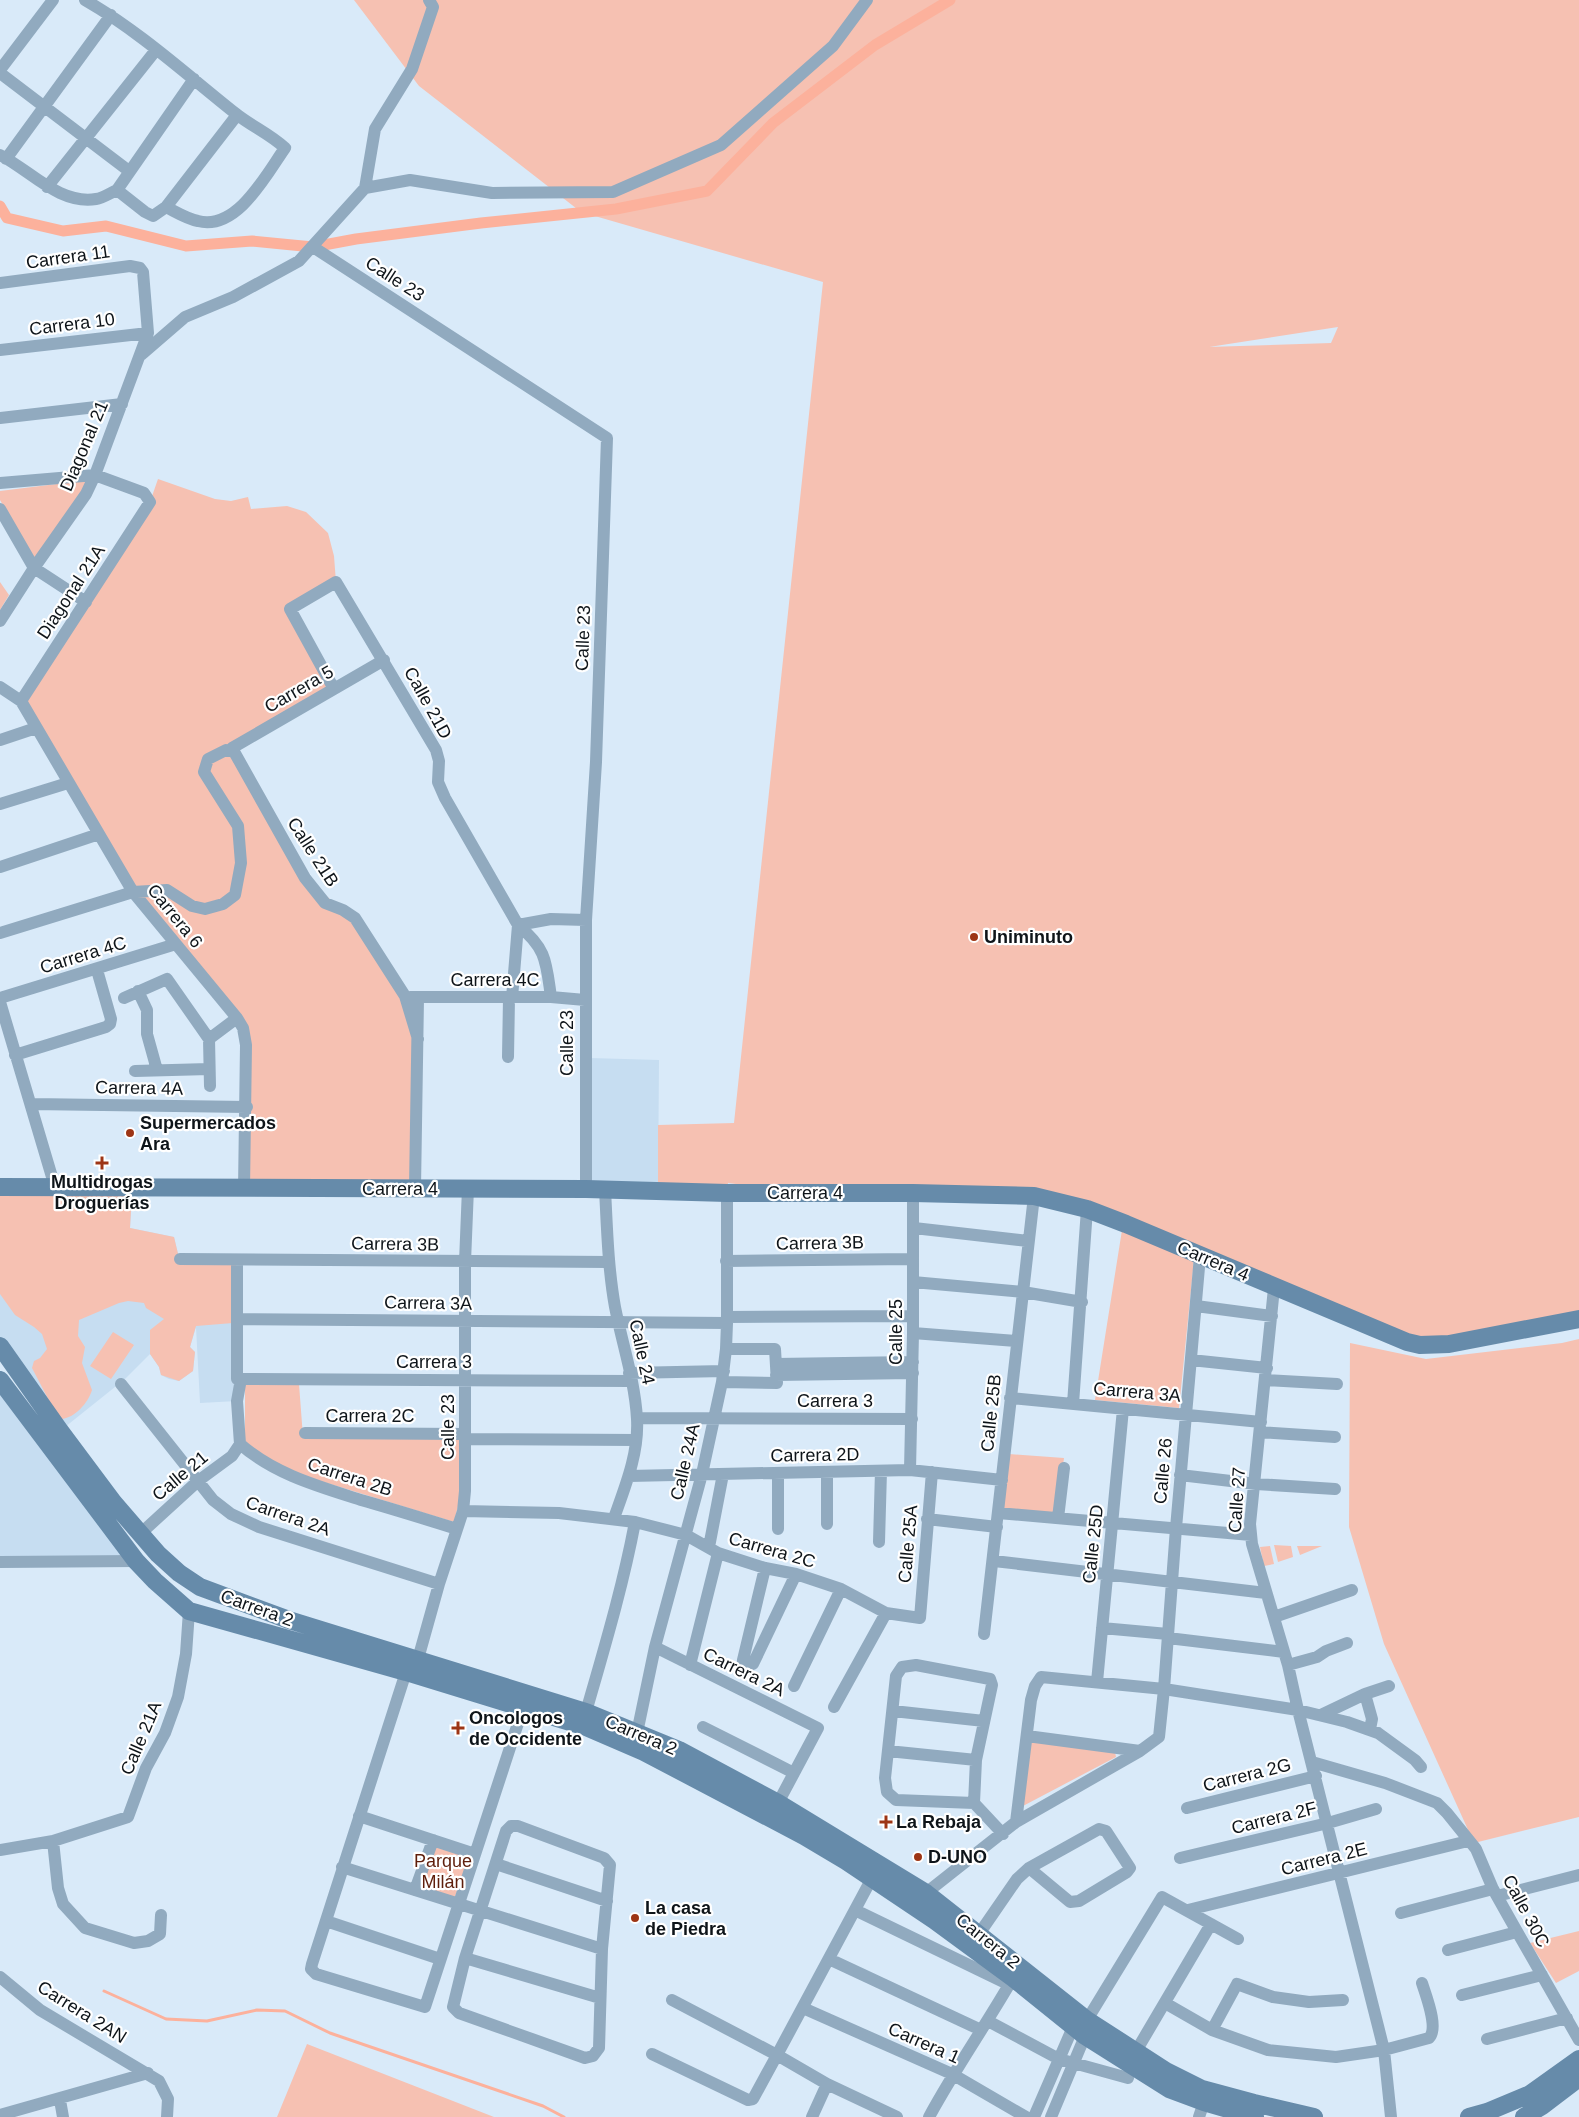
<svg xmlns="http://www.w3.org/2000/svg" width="1579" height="2117" viewBox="0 0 1579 2117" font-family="Arial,sans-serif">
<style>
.built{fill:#c6ddf1}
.green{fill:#f6c1b2;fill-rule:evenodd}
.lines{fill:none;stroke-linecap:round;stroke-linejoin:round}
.stream{stroke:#fcb19c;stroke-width:3}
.canal{stroke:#fcb19c;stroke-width:11}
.minor{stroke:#91aabf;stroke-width:12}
.secondary{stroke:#668baa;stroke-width:18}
.poi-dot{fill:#9d3515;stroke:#fff;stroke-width:2}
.labels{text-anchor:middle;stroke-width:4.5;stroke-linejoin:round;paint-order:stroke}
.street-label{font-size:18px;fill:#0e1419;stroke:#fff}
.poi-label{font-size:18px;font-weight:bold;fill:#0e1419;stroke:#fff;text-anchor:start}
.park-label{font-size:18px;fill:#5e1e0b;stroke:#fff}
</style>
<rect width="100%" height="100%" fill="#d9eaf9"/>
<path class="built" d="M590,1058L659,1060L658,1190L592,1189Z
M132,1193L130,1228L174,1237L180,1262L236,1263L237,1401L200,1403L196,1327L190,1347L195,1352L193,1371L179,1381L169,1379L161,1375L159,1367L150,1354L125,1379L60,1431L0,1342V1195Z
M0,1380L136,1561L0,1562Z"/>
<path class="green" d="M354,0H1579V1319L1407,1342L1034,1196L736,1184L728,1183L729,1175L727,1191L658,1190V1125L734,1123L823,282L581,212L419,86ZM1338,327L1331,343L1208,347H1209Z
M158,479L215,499L231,501L248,497L251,509L287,506L306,512L328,533L334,556L336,582L290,609L334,689L232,748L305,878L343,910L405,996L418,1039L415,1188L244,1189L243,1028L133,892L21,701L150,502Z
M89,480L35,562L0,500V491Z
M0,582L9,595L0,610Z
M132,1193L130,1228L174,1237L180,1262L236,1263L233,1323L196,1326L190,1347L195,1352L193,1371L179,1381L161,1375L159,1367L150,1354V1330L164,1319L146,1308L144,1303L128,1301L119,1303L79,1320L78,1336L85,1347L82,1363L92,1390C88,1403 75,1418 61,1419L55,1412L32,1368L34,1361L40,1358L47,1349L42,1334L34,1327L15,1315L0,1294V1195Z
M1122,1230L1194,1260L1179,1408L1095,1400Z
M113,1332L134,1345L111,1379L90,1366Z
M1579,1339V1817L1474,1843L1384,1644L1349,1527L1350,1343L1426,1359L1562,1343Z
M245,1382L299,1384L303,1437L461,1439L460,1498L454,1522L304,1476L265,1459L245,1441Z
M1009,1454L1064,1458L1056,1516L1003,1510Z
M1274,1545L1291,1546L1293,1557L1278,1562Z
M1270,1546L1274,1564L1264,1566L1260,1547Z
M1297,1546H1322L1300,1555Z
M1029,1741L1115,1752L1116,1757L1023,1806Z
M431,1843L470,1857L454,1899L416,1887Z
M1579,1931V1971L1556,1983L1530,1943Z
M307,2044L494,2117H277Z"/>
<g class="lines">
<path class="stream" d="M104,1991L166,2019L207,2021L257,2010L285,2011L330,2033L543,2106L564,2117"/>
<path class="canal" d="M0,206L7,218L63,231L106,226L186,246L252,241L313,247L356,239L481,223L616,209L707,191L773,123L875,45L950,0"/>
<path class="minor" d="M85,0C139,31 186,74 235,113C251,126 270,134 285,148C266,175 237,231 198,221C187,219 176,212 166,207
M0,70L53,0
M0,73L129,171
M0,155C30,170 59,205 96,199C103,198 110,193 117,190L194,79
M6,159L111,15
M47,187L156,50
M365,188L410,180L492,193L613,192L721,145L833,46L867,0
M117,190L145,212L153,216L166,207L237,115
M313,247L607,438L596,762L586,920V1189
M0,283L130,266L140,268L143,272L148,333L95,475L86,494L34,568L0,621
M0,350L148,333
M141,355L185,317L233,297L299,261L365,188L375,129L412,69L433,7L429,0
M0,418L122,404
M0,483L95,475L144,493L150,502L21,701
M0,509L34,568L86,602
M384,660L232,748L305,878L325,903L343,910L355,918L405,996L418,1039
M0,687L21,701L133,892L237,1018L243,1028L246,1045L244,1189
M334,689L290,609L336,582L436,750L439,761L438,782L445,798L518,925C547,949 546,962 551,997
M0,740L36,728
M0,804L68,783
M0,867L99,834
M518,925L551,919L586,920
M0,933L133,892L167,890L192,906L205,909L223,904L235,895L241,863L238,826L204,772L208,759L226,750L234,752
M138,991L147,1010V1034L157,1070
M410,997H551L585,1000
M0,998L176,944
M124,998L167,979L209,1039L210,1086
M512,998L518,925
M0,1002L55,1187
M209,1039L237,1018
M15,1055L106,1027L110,1024L111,1019L97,970
M508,1057L509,998
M135,1071L209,1069
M31,1104L247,1107
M415,1188L418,998
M605,1189C607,1228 608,1268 615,1307C622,1343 635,1381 637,1419C639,1453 625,1487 614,1518
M914,1228L1028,1241
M1200,1256L1176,1528L1164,1689L1298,1710L1347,1722L1378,1733L1415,1760L1421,1767
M180,1259L608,1262
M237,1260V1379L631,1381
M726,1261L913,1259
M913,1282L1023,1292L1082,1302
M1274,1288L1250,1524L1252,1544L1288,1665L1298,1710L1378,2026L1384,2050L1391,2117
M1196,1306L1272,1316
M727,1317L913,1316
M237,1319L727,1323
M913,1333L1016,1341
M1191,1360L1267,1368
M776,1364L913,1362
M629,1373L724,1371
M776,1375L913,1373
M1265,1380L1337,1384
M722,1382L777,1383L775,1349H726
M121,1384L213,1500L231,1514L259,1527L439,1584
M1010,1398L1261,1422
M1073,1404L1087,1209
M637,1418L912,1419
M1260,1432L1335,1437
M305,1433L465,1434
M465,1439L636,1440
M240,1444C274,1474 317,1486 361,1500C393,1509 425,1519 457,1529
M910,1470L913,1333V1193
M827,1472V1524
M778,1473V1529
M1180,1475L1256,1484L1335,1489
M629,1476L910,1470L1002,1480
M463,1511L559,1513L635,1522L686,1535L718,1553L765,1568L796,1574L841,1589L886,1613L920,1618L932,1472
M998,1513L1251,1535
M1058,1518L1064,1468
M927,1519L997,1527
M140,1534L198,1481L232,1456L240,1444L237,1401L241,1379
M879,1542L881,1471
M709,1547L723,1474
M994,1561L1266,1593
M0,1562L136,1561
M765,1568L743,1660L753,1664L796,1574
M1274,1617L1352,1590
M1102,1628L1168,1634
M984,1634L1034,1196
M1168,1638L1284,1652
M655,1647L818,1728L778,1803
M418,1659L439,1584L463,1511L465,1491V1262L468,1188
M690,1665L718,1553
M1288,1665L1317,1657L1326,1651L1347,1643
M406,1672L312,1964L311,1969L316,1974L425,2007L523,1708
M1097,1682L1123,1409
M794,1686L841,1589
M1365,1694L1372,1719L1370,1729
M834,1707L886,1613
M893,1711L984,1721
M586,1712C604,1649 623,1586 635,1522
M1321,1715L1365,1694L1389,1686
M703,1727L794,1773
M637,1733L655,1647L702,1474L722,1382L726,1349L727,1323V1193
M1027,1736L1140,1751
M888,1751L976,1760
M1312,1762L1385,1783L1437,1803L1447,1813L1476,1849L1493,1889L1511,1921L1579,2040
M974,1803L896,1800L887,1792L885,1778L896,1676L902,1667L916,1665L990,1679L992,1685L976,1760L974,1803L1003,1834
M1187,1808L1316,1776
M359,1816L475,1854
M511,1826H518L604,1858L610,1865L602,1949L599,2048L593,2056L585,2058L459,2013L453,2007L465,1958L506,1831Z
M53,1841L58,1888L63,1904L85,1928L134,1943L148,1941L160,1934L161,1915
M0,1850L53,1841L128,1817L146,1768L165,1733L178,1697L186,1654L189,1611
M1180,1858L1328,1823L1376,1809
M496,1864L607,1901
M342,1867L602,1949
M872,1878L777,2055L827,2084L897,2117
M415,1890L433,1840
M926,1893L1016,1822L1140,1751L1159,1737L1164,1689L1041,1677L1035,1686L1031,1700L1016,1822
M1497,1896L1579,1875
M855,1910L1010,1985
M1188,1910L1468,1841
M1401,1913L1493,1889
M326,1921L440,1959
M979,1934L1017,1879L1029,1868L1099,1829L1106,1831L1130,1868L1127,1872L1079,1901L1070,1902L1029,1868
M1448,1950L1517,1932
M465,1958L600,1998
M829,1959L981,2030
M0,1977L40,2010L159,2081L168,2099L167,2117
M1462,1995L1542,1975
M1165,2003L1212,2030L1268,2050L1336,2057L1384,2050L1429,2038C1439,2028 1426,1996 1422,1983
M803,2008L952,2074L1026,2117
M1087,2020L1162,1897L1238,1939
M988,2021L1059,2059L1128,2078
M1212,2030L1237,1984L1273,1997L1309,2002L1343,2000
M1487,2039L1567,2018
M1135,2053L1211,1924
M652,2054L748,2100L753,2099L777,2055L672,2000
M60,2100L63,2117
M0,2115L148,2073
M812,2117L827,2084
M929,2117C955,2069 986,2025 1013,1978
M1034,2117L1073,2027
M1051,2117L1085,2036
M1199,2117L1204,2102"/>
<path class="secondary" d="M0,1187L586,1189L727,1193H913L1034,1196L1087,1209L1126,1224L1407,1342L1420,1345L1449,1344L1579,1319
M0,1346L60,1431L113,1502L158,1554L179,1573L200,1587L289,1620L586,1712L679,1750L778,1803L926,1893L1087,2020L1166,2071L1202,2089L1254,2103L1314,2117
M0,1380L136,1561L155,1581L189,1611L406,1672L586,1727L644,1752L804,1836L846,1861L934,1920L1013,1978L1085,2036L1169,2089L1204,2102L1255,2117
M1469,2117L1487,2112L1530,2094L1579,2059
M1524,2117L1542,2106L1579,2078"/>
</g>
<g class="poi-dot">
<circle cx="974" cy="937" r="5"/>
<circle cx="130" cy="1133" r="5"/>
<path d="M99.5 1155.5h5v5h5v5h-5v5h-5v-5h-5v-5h5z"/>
<path d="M455.5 1720.5h5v5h5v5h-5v5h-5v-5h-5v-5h5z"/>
<path d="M883.5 1814.5h5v5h5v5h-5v5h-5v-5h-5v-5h5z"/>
<circle cx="918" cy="1857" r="5"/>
<circle cx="635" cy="1918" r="5"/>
</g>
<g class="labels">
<g class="street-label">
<text transform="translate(68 257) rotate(-8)" y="6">Carrera 11</text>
<text transform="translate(395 279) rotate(33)" y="6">Calle 23</text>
<text transform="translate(72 324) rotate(-7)" y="6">Carrera 10</text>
<text transform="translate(84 446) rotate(-67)" y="6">Diagonal 21</text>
<text transform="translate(71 592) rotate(-57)" y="6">Diagonal 21A</text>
<text transform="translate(583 638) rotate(-88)" y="6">Calle 23</text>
<text transform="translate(299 689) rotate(-30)" y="6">Carrera 5</text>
<text transform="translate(428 703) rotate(61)" y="6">Calle 21D</text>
<text transform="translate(313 852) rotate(57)" y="6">Calle 21B</text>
<text transform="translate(175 916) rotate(51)" y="6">Carrera 6</text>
<text transform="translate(83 955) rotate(-17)" y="6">Carrera 4C</text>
<text x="495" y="986">Carrera 4C</text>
<text transform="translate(567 1043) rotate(-90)" y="6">Calle 23</text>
<text transform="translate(139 1088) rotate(1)" y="6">Carrera 4A</text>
<text x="400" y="1195">Carrera 4</text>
<text x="805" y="1199">Carrera 4</text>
<text transform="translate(820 1243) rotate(-1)" y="6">Carrera 3B</text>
<text transform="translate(395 1244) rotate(1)" y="6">Carrera 3B</text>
<text transform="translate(1213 1261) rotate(23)" y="6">Carrera 4</text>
<text transform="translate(428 1303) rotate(1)" y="6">Carrera 3A</text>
<text transform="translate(896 1332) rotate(-90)" y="6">Calle 25</text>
<text transform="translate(642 1352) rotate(78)" y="6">Calle 24</text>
<text x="434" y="1368">Carrera 3</text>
<text transform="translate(1137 1392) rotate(5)" y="6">Carrera 3A</text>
<text x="835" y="1407">Carrera 3</text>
<text transform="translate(991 1413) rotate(-84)" y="6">Calle 25B</text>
<text x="370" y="1422">Carrera 2C</text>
<text transform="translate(448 1427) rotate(-90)" y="6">Calle 23</text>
<text transform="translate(815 1455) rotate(-1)" y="6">Carrera 2D</text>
<text transform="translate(685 1462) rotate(-77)" y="6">Calle 24A</text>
<text transform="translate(1163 1471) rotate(-85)" y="6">Calle 26</text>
<text transform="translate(180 1476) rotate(-40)" y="6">Calle 21</text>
<text transform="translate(350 1477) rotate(18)" y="6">Carrera 2B</text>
<text transform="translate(1237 1500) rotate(-86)" y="6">Calle 27</text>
<text transform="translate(288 1516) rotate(19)" y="6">Carrera 2A</text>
<text transform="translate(908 1544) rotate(-85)" y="6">Calle 25A</text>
<text transform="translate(1093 1544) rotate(-84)" y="6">Calle 25D</text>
<text transform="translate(772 1550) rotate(16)" y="6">Carrera 2C</text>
<text transform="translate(257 1608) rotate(20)" y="6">Carrera 2</text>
<text transform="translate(744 1672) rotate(26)" y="6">Carrera 2A</text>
<text transform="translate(641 1735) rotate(23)" y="6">Carrera 2</text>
<text transform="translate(141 1738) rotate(-67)" y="6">Calle 21A</text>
<text transform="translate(1247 1775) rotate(-14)" y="6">Carrera 2G</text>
<text transform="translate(1274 1818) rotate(-14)" y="6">Carrera 2F</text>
<text transform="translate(1324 1859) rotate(-14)" y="6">Carrera 2E</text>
<text transform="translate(1526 1911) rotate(62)" y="6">Calle 30C</text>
<text transform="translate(988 1941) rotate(39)" y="6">Carrera 2</text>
<text transform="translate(82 2012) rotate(32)" y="6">Carrera 2AN</text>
<text transform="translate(924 2043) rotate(24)" y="6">Carrera 1</text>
</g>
<g class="poi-label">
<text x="984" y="943">Uniminuto</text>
<text x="140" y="1129">Supermercados<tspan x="140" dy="21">Ara</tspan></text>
<text x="102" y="1188" text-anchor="middle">Multidrogas<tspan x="102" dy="21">Droguerías</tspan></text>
<text x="469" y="1724">Oncologos<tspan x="469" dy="21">de Occidente</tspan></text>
<text x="896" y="1828">La Rebaja</text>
<text x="928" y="1863">D-UNO</text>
<text x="645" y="1914">La casa<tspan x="645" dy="21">de Piedra</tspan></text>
</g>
<g class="park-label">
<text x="443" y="1867">Parque<tspan x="443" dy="21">Milán</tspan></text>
</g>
</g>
</svg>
